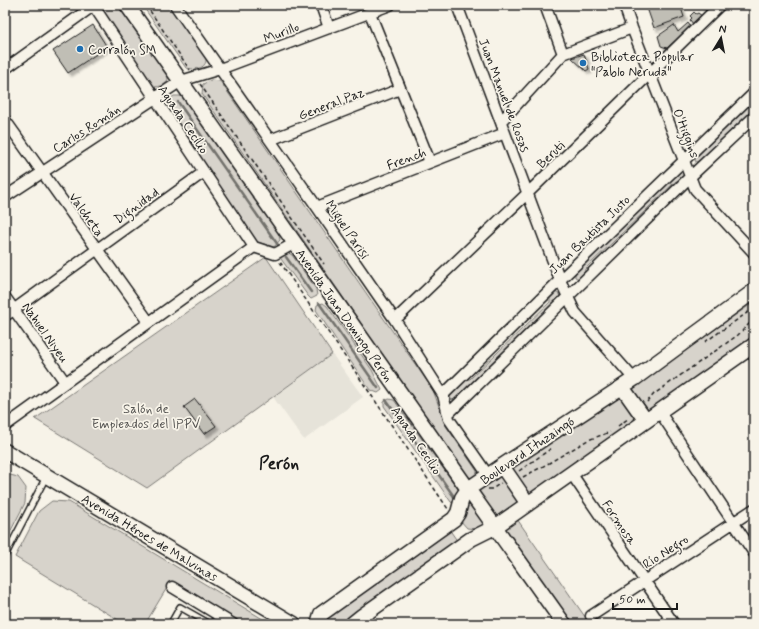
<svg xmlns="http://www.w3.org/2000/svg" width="759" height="629" viewBox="0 0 759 629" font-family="Mynerve,sans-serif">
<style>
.built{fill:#e6e3d9}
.green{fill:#d7d3cb;stroke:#7a7874}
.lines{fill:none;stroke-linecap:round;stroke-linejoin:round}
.stream{stroke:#72716c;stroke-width:2.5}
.building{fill:#c0beb5;stroke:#1c1c1c;filter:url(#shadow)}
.lane-casing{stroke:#1c1c1c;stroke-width:8}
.street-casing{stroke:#1c1c1c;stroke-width:13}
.secondary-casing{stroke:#1c1c1c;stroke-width:17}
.path{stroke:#1c1c1c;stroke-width:1.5;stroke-dasharray:4 3;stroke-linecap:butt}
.lane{stroke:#f7f3e8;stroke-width:5}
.street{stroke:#f7f3e8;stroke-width:10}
.secondary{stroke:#f7f3e8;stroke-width:14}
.poi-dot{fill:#1f6fb2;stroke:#f7f3e8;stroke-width:1.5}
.labels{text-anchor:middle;stroke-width:3.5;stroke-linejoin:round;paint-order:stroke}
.street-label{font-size:13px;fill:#1c1c1c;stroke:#f7f3e8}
.poi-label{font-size:13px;fill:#1c1c1c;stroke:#f7f3e8;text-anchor:start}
.park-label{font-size:13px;fill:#545351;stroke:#f7f3e8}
.district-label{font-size:17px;font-weight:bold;fill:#1c1c1c;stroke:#f7f3e8}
</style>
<defs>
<filter id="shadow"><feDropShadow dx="3.5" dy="3.5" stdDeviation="1" flood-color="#0004"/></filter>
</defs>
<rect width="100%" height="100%" fill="#f7f3e8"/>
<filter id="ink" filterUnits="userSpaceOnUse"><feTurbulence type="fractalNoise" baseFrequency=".025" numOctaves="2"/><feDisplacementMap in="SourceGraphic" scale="8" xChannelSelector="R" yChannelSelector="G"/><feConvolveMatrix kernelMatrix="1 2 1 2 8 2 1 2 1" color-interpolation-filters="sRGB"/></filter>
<g filter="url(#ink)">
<path class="built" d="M332,354L363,397L304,440L273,397Z"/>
<path class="green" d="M97,5H121L168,73C169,83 165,86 155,87L149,81Z
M142,5H170L206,56C208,69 196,70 186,68Z
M211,80L220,81L433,390L446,426L477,471L476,475L471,478L467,476L202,94L203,84Z
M174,96H180L186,99L278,230L280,240L274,247L257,242L169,110L167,104L170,99Z
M754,100V108L700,160L697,162L695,161L696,156Z
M681,172H684L685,176L680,182L676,181L585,269L584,274L579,279L575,277V274L576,271L678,173Z
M287,252L292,255L316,289L317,296L311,299L308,296L281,259L280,255Z
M266,257L332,354L147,488L35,419Z
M555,292L559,294L560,297L558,300L457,398L454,400L450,399V396L452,392L465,379H470L550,302V297Z
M754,302V337L649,411L632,388Z
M323,303L327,306L372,370L382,390L378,393L370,390L316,310L317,305Z
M621,395L638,419L530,496L510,469Z
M389,399L394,400L460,492L454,504L451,502L384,406V402Z
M6,474L18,477L26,488L25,503L5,542V475Z
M500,475L519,502L497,518L478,491Z
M52,501L69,502L271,624H243L171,581L145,624H125L15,557L39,511Z
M471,505L485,525L476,529L467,528L459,519L467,506Z
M517,519L590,624H571L504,528Z
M449,529L458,542L345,624H331L325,620Z"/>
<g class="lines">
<path class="stream" d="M178,102L278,245
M286,257L311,292
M319,303L378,388
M386,400L455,498"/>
</g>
<path class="building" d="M646,5H680L684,17L654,28Z
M700,5H713L706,11L704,6L701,8Z
M694,12L696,14L698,13L702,16L693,24L690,20L692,18L690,16Z
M688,23L691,27L667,48L661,46L658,36L674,25L678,32Z
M93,25L107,47L68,73L53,51Z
M584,54L589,69L586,71L572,58Z
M195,399L216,426L204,434L184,407Z"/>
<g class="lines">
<defs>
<path id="lane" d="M5,556L46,477
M173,624L171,623L180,607L210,624"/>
<path id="street" d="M93,5L254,247
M175,5L317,207L395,320L443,395L449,419L488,475
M321,5L329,28
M457,5L560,280L575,312L634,379
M545,5L563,54
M624,5L632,28L695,189L754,253
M370,13L430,162
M5,69L93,6
M5,120L149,322
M501,121L507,115L563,54L632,28
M270,140L400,89
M5,197L181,81L220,69L390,5
M317,207L505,133
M5,297L65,382
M5,316L204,172
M395,320L534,187L720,5
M443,395L560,280L754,93
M659,411L733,522L754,553
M448,414L690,177L754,117
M5,426L254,247L275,254L295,243
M571,473L674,624
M172,587L233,624
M591,616L754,509"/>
<path id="secondary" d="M127,5L468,489L564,624
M622,387L646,421
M5,451L294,624
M502,466L528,504
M318,624L321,614L454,519L458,513L462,498L468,489L502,466L634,379L754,291
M352,624L362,616L471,539L495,527L754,345"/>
</defs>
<use href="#lane" class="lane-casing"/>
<use href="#street" class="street-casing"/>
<use href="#secondary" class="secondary-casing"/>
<path class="path" d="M146,5L190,70
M200,84L324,264
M280,262L374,399L448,509
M705,342L754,308
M647,402L654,394L738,335L754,319
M618,426L629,418
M519,471L552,448
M523,477L549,463L588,440L610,432
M488,489H492L501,483"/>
<use href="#lane" class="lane"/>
<use href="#street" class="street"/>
<use href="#secondary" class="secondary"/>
</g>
</g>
<g class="poi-dot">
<circle cx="80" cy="49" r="4"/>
<circle cx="583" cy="63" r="4"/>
</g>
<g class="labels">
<g class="street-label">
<text transform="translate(281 32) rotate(-21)" y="5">Murillo</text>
<text transform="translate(505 95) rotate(69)" y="5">Juan Manuel de Rosas</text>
<text transform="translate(331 103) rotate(-21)" y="5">General Paz</text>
<text transform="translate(184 119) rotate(56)" y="5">Aguada Cecilio</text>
<text transform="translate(86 128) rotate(-33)" y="5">Carlos Román</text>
<text transform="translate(687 133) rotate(69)" y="5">O'Higgins</text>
<text transform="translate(550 154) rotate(-44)" y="5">Beruti</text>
<text transform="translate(406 158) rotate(-21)" y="5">French</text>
<text transform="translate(136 205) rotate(-36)" y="5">Dignidad</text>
<text transform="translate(87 214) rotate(55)" y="5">Valcheta</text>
<text transform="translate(348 229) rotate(56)" y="5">Miguel Parisi</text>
<text transform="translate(589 234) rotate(-44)" y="5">Juan Bautista Justo</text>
<text transform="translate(345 315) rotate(55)" y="5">Avenida Juan Domingo Perón</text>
<text transform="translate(46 332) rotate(55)" y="5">Nahuel Niyeu</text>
<text transform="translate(417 440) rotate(56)" y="5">Aguada Cecilio</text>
<text transform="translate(527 450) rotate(-34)" y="5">Boulevard Ituzaingó</text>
<text transform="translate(620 522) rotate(56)" y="5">Formosa</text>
<text transform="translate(150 537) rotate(31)" y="5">Avenida Héroes de Malvinas</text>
<text transform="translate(665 551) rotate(-33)" y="5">Río Negro</text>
</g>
<g class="poi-label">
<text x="88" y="54">Corralón SM</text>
<text x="591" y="61">Biblioteca Popular<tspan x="591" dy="15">"Pablo Neruda"</tspan></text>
</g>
<g class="park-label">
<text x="146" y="413">Salón de<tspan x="146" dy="15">Empleados del IPPV</tspan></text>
</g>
<g class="district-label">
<text x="279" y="469">Perón</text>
</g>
</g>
<rect width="759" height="629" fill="none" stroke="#f7f3e8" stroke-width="20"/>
<rect x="10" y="10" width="739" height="609" fill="none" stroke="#1c1c1c" stroke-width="1.5" filter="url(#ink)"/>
<g transform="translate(721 38) rotate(10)" stroke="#f7f3e8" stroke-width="3" paint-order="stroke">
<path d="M0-3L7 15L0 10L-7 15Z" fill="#1c1c1c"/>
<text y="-6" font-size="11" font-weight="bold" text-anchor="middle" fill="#1c1c1c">N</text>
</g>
<path d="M613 603v6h64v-6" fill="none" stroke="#1c1c1c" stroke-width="2"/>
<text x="619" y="603" font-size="12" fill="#1c1c1c" stroke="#f7f3e8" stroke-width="3" paint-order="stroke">50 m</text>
</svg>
